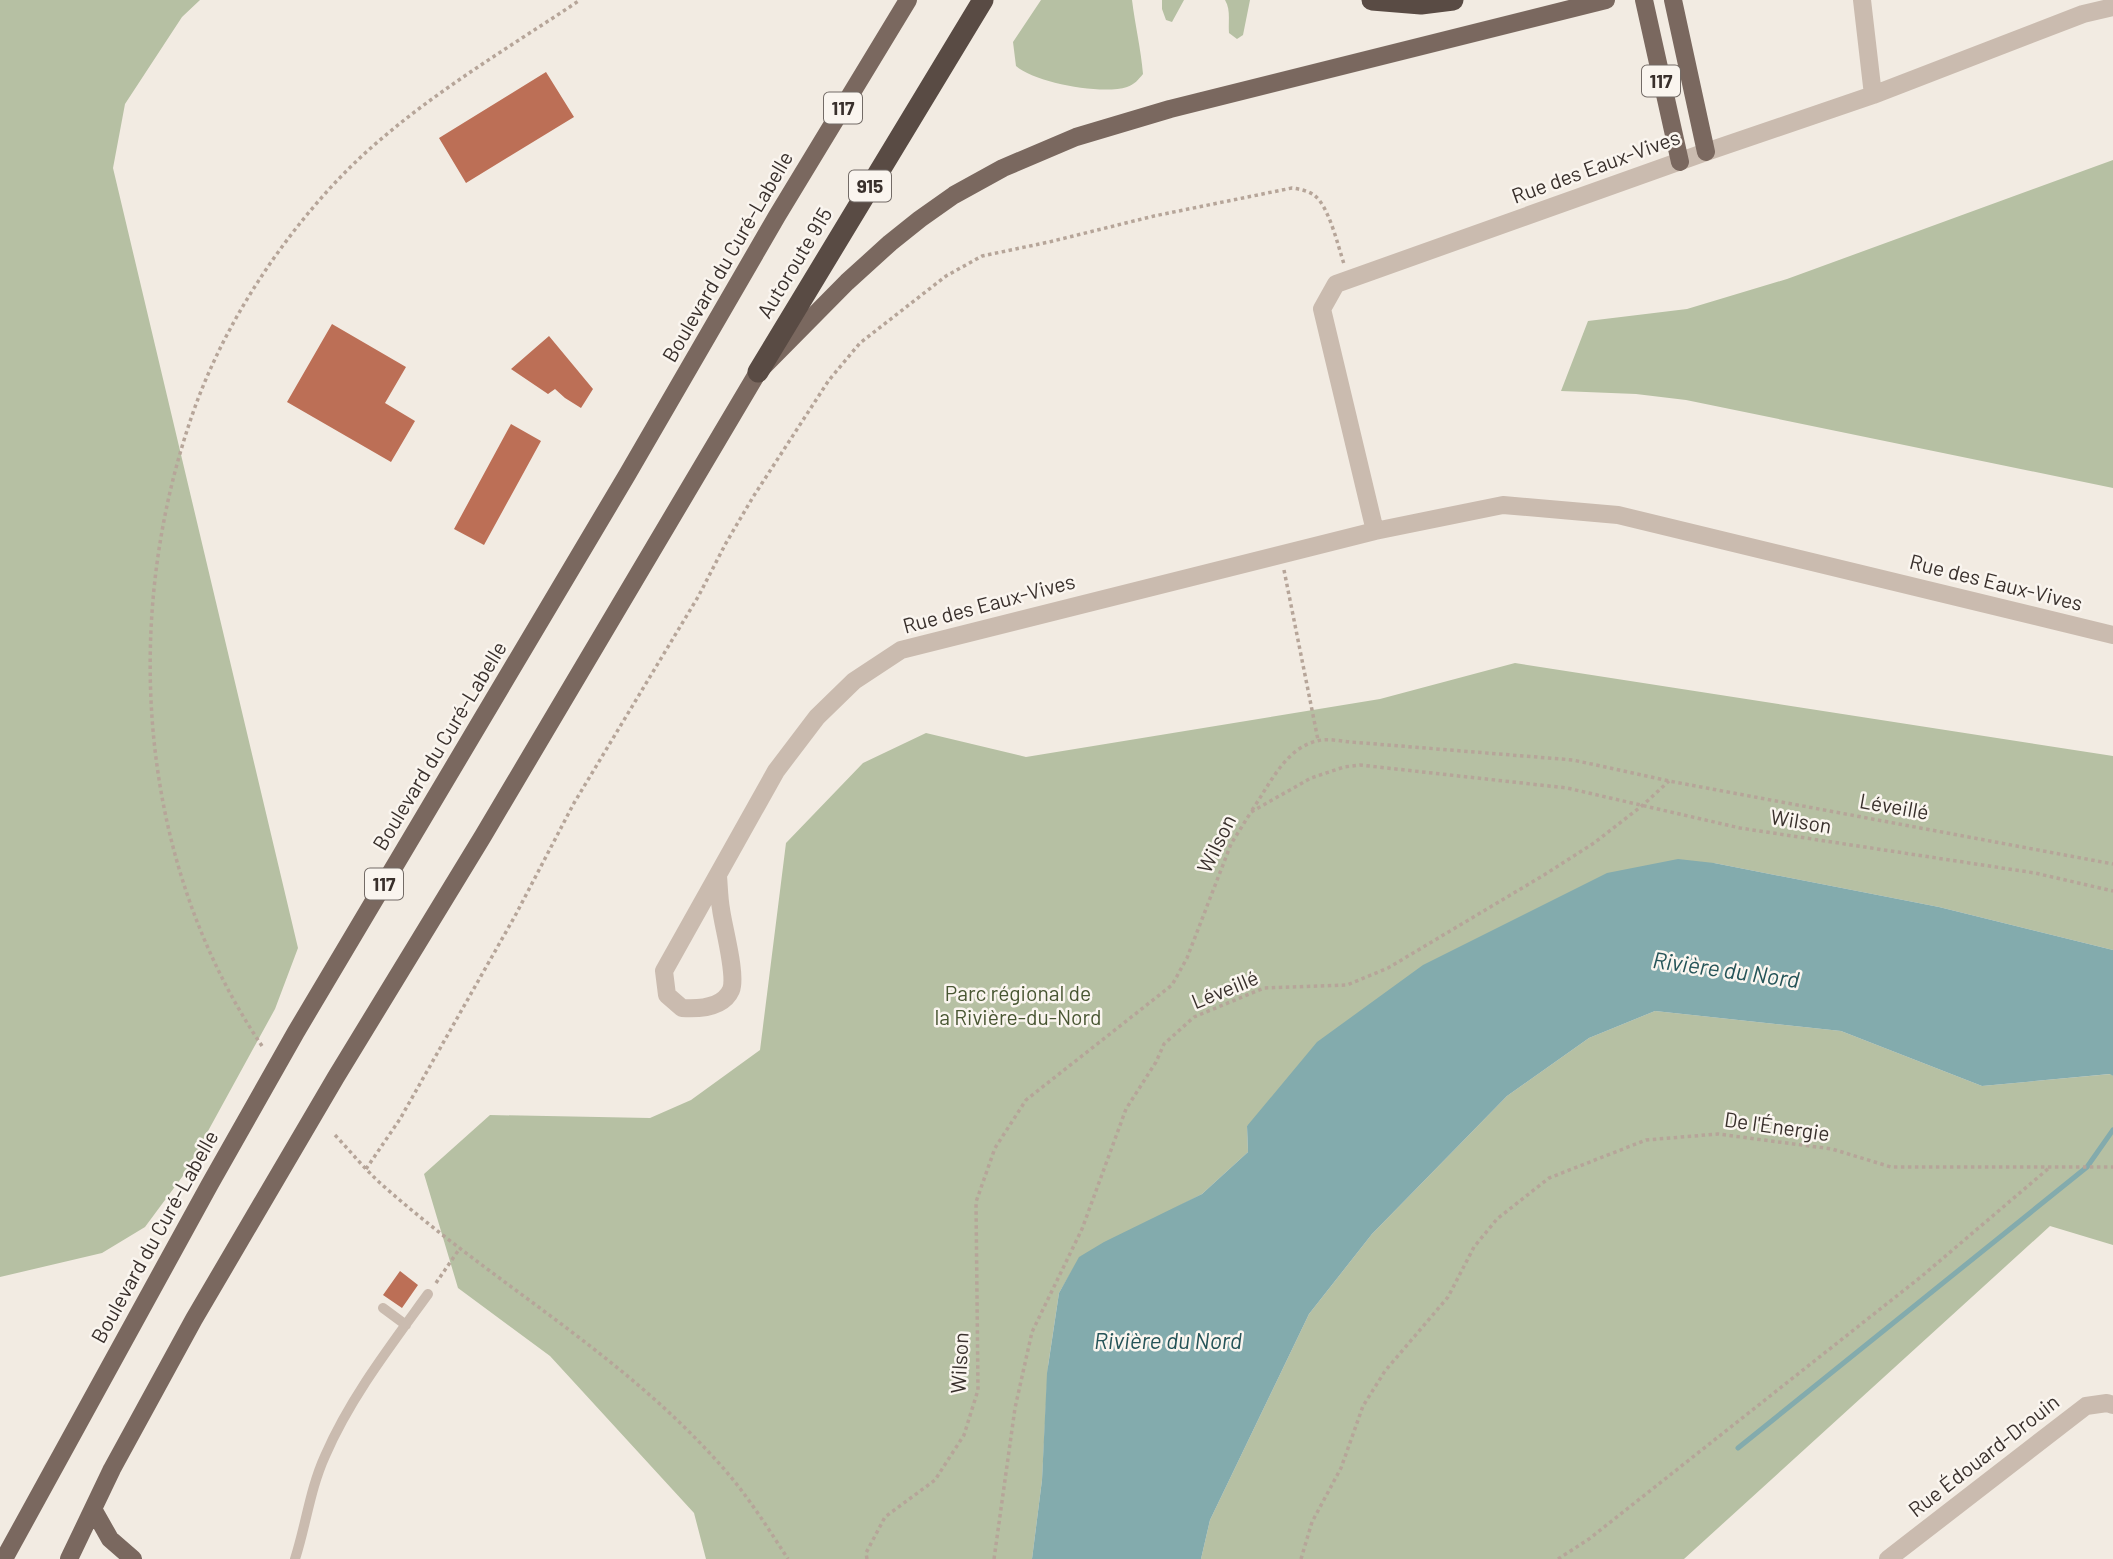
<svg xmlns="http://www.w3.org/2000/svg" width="2113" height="1559" viewBox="0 0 2113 1559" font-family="Barlow,sans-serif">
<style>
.green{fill:#b6c0a3}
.water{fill:#83abad}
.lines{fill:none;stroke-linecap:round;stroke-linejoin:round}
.stream{stroke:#83abad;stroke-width:5}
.building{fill:#bc6f56}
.path{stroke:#b6a599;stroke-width:3.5;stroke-dasharray:3.5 3.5;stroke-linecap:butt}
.service{stroke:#cabbaf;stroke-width:10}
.minor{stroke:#cabbaf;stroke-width:18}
.primary{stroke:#7a685f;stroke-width:18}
.motorway{stroke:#594b44;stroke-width:21}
.labels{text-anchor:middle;stroke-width:5;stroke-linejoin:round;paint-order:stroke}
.shield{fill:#faf5ef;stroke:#736b66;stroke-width:2}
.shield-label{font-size:19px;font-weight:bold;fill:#39302c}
.street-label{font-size:21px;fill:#39302c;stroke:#faf5ef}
.park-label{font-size:21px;fill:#485632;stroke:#faf5ef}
.water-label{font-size:23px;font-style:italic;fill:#255458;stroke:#faf5ef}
</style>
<rect width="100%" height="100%" fill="#f2ebe2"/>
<path class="green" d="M0,0H200L182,17L125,104L113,168L298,948L275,1009L185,1173L145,1227L102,1253L0,1277Z
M1041,0H1132C1135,25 1141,49 1143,74C1139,79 1134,85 1127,87C1102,95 1035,83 1016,66L1013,42Z
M1162,0H1184L1172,22L1166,20L1162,9Z
M1225,0H1250L1243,35L1237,39L1229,33C1228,21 1231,10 1225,0Z
M2113,160V488L1686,400L1636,394L1561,391L1588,321L1687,309L1787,279Z
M1515,663L2113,756V950L1939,907L1714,863L1247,1126L1248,1152L1202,1194L1080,1257L1059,1293L1048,1366L1042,1480L1032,1559H706L694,1513L550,1356L458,1288L424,1174L490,1115L650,1118L691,1100L760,1050L786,843L863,763L926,733L1026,757L1380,699Z
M1655,1011L1841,1031L1982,1086L2111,1074L2113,1076V1245L2050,1226L1684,1559H1201L1210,1520L1309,1314L1372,1234L1507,1096L1589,1038Z"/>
<path class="water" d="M1678,859L1714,863L1939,907L2113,950V1076L2110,1074L1982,1086L1841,1031L1655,1011L1589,1038L1507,1096L1372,1234L1309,1314L1210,1520L1201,1559H1032L1042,1480L1047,1373L1059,1293L1079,1257L1104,1242L1202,1194L1248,1152L1247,1126L1317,1042L1423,965L1607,873Z"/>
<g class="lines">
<path class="stream" d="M1738,1448L2087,1167L2113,1130"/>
</g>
<path class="building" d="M546,72L574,117L466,183L439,138Z
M332,324L406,367L385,403L415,421L391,462L287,402Z
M549,336L593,389L581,408L565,398L555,389L548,394L511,369Z
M511,424L541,441L484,545L454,529Z
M400,1271L418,1285L402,1308L383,1295Z"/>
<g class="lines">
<path class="path" d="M1284,570L1318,740
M1252,810C1269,786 1285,748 1317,741C1327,738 1340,741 1351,742L1573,760L1669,781L2113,864
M262,1046C137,861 120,616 195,407C224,327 274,249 332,186C402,110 495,57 580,0
M335,1135C350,1151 363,1167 379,1182C487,1279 618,1351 716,1460C744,1490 766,1525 788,1559
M366,1169L400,1119L515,916L574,803L698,597L726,543L753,497L829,380L860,343L946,276L982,256L1049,242L1154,216L1292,188C1300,189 1308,191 1314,195C1329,206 1338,246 1344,264
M436,1283L460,1248
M867,1559L866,1553L885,1517L935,1480L964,1435L978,1390L976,1202L995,1148L1026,1100L1172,985L1187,958L1231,844L1251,812L1311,778L1344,767L1360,765L1567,788L1740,828L2035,873L2113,891
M994,1559L1015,1408L1032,1332L1082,1229L1126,1109L1156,1062L1164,1044L1194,1017L1264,988L1347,985L1388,968L1544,875L1594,843L1643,805L1669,781
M1301,1559L1312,1522L1341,1468L1363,1406L1385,1371L1448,1297L1474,1247L1497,1219L1549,1178L1646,1140L1718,1134L1832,1149L1891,1167H2113
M1558,1559L1589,1539L1922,1276L2049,1168"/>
<path class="service" d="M383,1308L406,1325
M295,1559C306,1525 310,1489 325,1456C350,1398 391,1345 428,1294"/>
<path class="minor" d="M1862,0L1873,95
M1375,531L1322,309L1336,284L1706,152L1873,95L2083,14L2113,7
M718,876C719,887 719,898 721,909C723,926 737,975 731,990C723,1008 698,1009 682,1008L667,995L664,971L776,771L817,717L854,681L901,650L1375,531L1503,505L1618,515L2113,635
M1888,1559L2086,1406L2107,1403L2113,1405"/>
<path class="primary" d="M1644,0L1680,162
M1673,0L1706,152
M93,1509L110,1539L133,1559
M4,1559L210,1184L296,1032L627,475L777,216L908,0
M69,1559L112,1469L194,1319L336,1077L483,836L758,372L847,282L890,243L920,219L954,195L1003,168L1076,137L1170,109L1606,0"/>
<path class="motorway" d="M1372,0L1421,4L1453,0
M758,372L983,0"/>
</g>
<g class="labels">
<g class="shield">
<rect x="1642" y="65.5" width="38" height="31" rx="5"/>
<rect x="824" y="92.5" width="38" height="31" rx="5"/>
<rect x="849" y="170.5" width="42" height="31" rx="5"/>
<rect x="365" y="868.5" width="38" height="31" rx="5"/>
</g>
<g class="shield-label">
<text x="1661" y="88">117</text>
<text x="843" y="115">117</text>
<text x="870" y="193">915</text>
<text x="384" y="891">117</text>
</g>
<g class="street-label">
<text transform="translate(1596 167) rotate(-20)" y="7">Rue des Eaux-Vives</text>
<text transform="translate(728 257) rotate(-60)" y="7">Boulevard du Curé-Labelle</text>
<text transform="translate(795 263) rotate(-59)" y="7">Autoroute 915</text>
<text transform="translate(1996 583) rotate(14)" y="7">Rue des Eaux-Vives</text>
<text transform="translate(989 604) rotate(-15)" y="7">Rue des Eaux-Vives</text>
<text transform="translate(440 746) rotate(-59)" y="7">Boulevard du Curé-Labelle</text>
<text transform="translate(1894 807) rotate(10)" y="7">Léveillé</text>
<text transform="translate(1801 822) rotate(9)" y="7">Wilson</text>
<text transform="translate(1217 844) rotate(-64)" y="7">Wilson</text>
<text transform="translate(1225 990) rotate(-22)" y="7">Léveillé</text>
<text transform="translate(1777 1127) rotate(8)" y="7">De l'Énergie</text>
<text transform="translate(155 1237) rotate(-61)" y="7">Boulevard du Curé-Labelle</text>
<text transform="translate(960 1363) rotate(-87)" y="7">Wilson</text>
<text transform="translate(1984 1456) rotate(-38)" y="7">Rue Édouard-Drouin</text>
</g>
<g class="park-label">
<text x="1018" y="1001">Parc régional de<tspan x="1018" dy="24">la Rivière-du-Nord</tspan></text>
</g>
<g class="water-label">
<text transform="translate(1726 970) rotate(8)" y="8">Rivière du Nord</text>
<text x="1168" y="1349">Rivière du Nord</text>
</g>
</g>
</svg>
